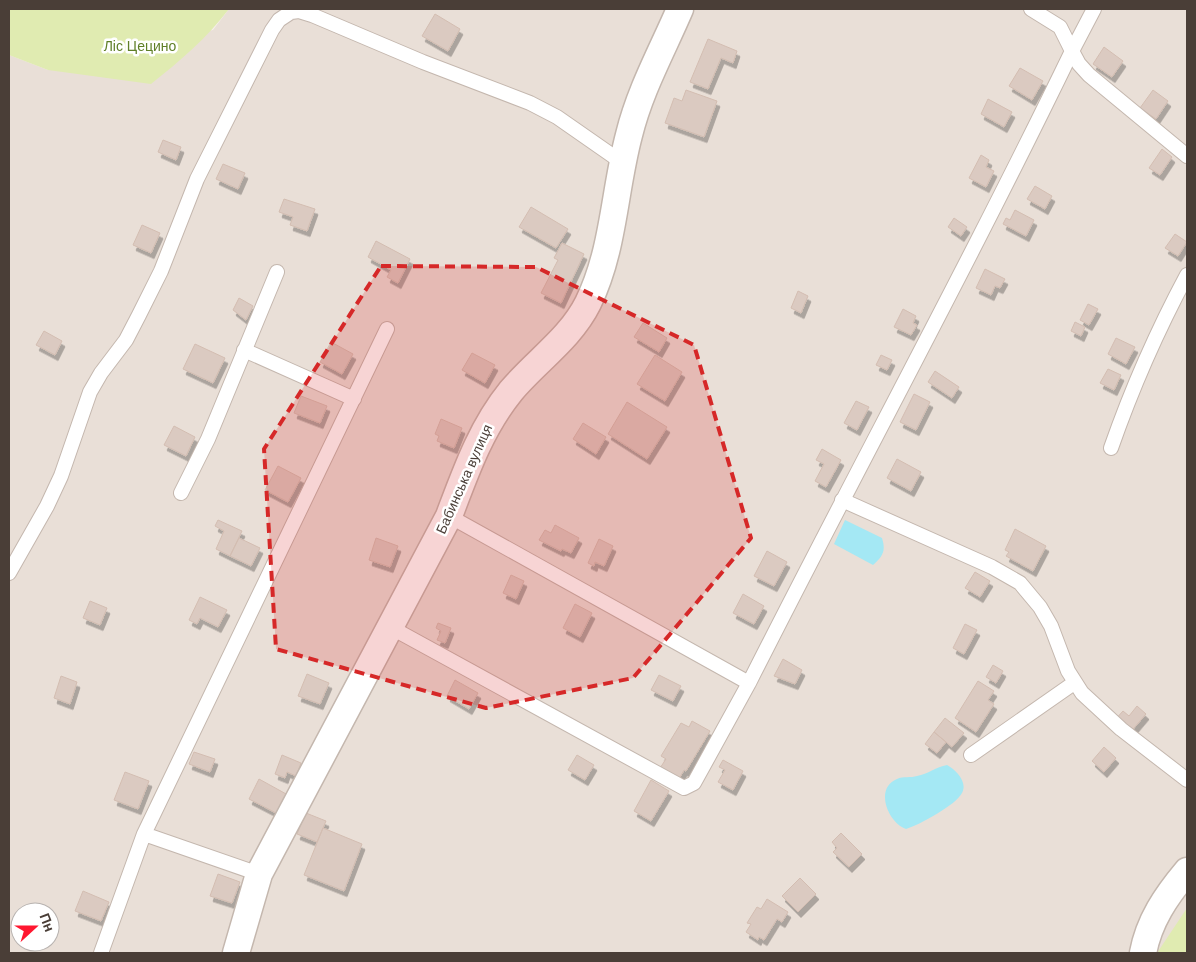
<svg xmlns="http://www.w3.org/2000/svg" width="1196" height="962" viewBox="0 0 1196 962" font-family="Arial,sans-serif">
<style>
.residential{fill:#e9dfd7;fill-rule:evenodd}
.green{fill:#e0ebb1}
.water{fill:#a4e8f4}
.building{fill:#dbcac1;stroke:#d3bdb1;filter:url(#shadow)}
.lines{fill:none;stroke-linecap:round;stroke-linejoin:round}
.lane-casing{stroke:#c4b7ae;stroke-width:16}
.street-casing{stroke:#c4b7ae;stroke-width:29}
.lane{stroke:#fff;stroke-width:14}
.street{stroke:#fff;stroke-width:26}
.marked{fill:#d62828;fill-opacity:0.2;stroke:#d62828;stroke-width:4;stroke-dasharray:10 6;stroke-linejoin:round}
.labels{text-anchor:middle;stroke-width:5;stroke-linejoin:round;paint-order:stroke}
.park-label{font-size:14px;fill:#5f7f27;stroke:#fff}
.street-label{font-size:14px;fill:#4a3e37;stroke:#fff}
</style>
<defs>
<filter id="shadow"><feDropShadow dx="3" dy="5.5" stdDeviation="0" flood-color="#0004"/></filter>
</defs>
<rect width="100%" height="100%" fill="#f5efe9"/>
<path class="residential" d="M229,9H1187V953H9V55L48,70L213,30ZM20,912H50V942H20Z"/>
<path class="green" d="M9,9H229C207,38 180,61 151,84L48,70L9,55Z
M1187,908V953H1157Z"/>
<path class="water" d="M845,520L882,538C886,551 883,556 873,565L834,544Z
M947,765C956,770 968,782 962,793C956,805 919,825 906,829C888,823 874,788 897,779C903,776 911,778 917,776C928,774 936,767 947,765Z"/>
<path class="building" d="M435,14L460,29L448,51L422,36Z
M708,39L737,51L733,63L721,58L708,89L690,82Z
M1104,47L1123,61L1112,77L1093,64Z
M1020,68L1043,81L1032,100L1009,86Z
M686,90L717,101L704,137L665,123L674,98L682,101Z
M1153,90L1168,101L1156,119L1140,108Z
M988,99L1012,112L1004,127L981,114Z
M163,140L181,147L176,160L158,152Z
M1162,149L1172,157L1160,175L1149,168Z
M981,155L989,160L986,167L994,171L986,187L969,178Z
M223,164L245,173L238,189L216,179Z
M1035,186L1052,196L1045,209L1027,199Z
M284,199L315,209L307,231L290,225L293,217L279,212Z
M531,207L568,229L556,248L519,227Z
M1015,210L1034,220L1026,236L1003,224L1006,218L1010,220Z
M954,218L967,227L961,236L948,227Z
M142,225L160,233L151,253L133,245Z
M1175,234L1187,242L1178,256L1165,248Z
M376,241L410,259L398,283L387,277L391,270L368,257Z
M562,243L584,254L561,303L541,293L558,260L554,258Z
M985,269L1005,279L1000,288L995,286L991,295L976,288Z
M798,291L808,296L801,313L791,308Z
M239,298L253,306L246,320L233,310Z
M1088,304L1098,309L1089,325L1080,320Z
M903,309L916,316L913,323L917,325L911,335L894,327Z
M1075,322L1085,327L1081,336L1071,331Z
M643,323L667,338L659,352L634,337Z
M44,331L62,341L55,355L36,345Z
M1116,338L1135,347L1126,364L1108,354Z
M331,342L353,354L342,374L320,362Z
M195,344L225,358L213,383L183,369Z
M472,353L495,365L485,383L462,370Z
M655,355L682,372L665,401L637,384Z
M881,355L892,360L887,370L876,365Z
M1108,369L1121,375L1114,390L1100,383Z
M935,371L959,387L952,398L928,382Z
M914,394L930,402L916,430L900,422Z
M301,396L327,406L320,423L294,413Z
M856,401L869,407L857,430L844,423Z
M627,402L667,427L647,459L608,434Z
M441,419L462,428L454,448L437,441L439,436L435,434Z
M583,423L606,437L596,454L573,439Z
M174,426L195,437L186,456L164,445Z
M822,449L841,460L826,487L815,481L824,464L816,460Z
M897,459L921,472L911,491L887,478Z
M278,466L301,478L288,502L265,490Z
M218,520L242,531L230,556L216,549L224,531L215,526Z
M555,525L579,538L571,553L562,549L561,551L539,540L545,530L551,533Z
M1015,529L1046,546L1033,571L1006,556L1009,552L1005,550Z
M239,538L260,548L251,566L230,556Z
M376,538L398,546L390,567L369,560Z
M599,539L613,546L604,566L595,562L594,566L588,563Z
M767,551L787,562L774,586L754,576Z
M975,572L990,581L980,597L965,588Z
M511,575L524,581L516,599L503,593Z
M743,594L764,606L754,624L733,613Z
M200,597L227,610L218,627L200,618L197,624L189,620Z
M90,601L107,608L100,625L83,618Z
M575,604L592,613L580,637L563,628Z
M438,623L451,628L445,643L437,640L441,631L436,628Z
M965,624L977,630L964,654L953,648Z
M783,659L802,670L795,684L774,676Z
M993,665L1003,671L996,683L986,677Z
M307,674L329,683L320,704L298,696Z
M659,675L681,686L673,701L651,690Z
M61,676L77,682L70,704L54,698Z
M455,680L478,693L469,709L447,696Z
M978,681L994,691L988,700L994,704L976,732L955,718Z
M1137,706L1146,714L1129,734L1114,721L1123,711L1129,716Z
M945,718L964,733L952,747L934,732Z
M692,721L710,731L686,771L684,770L679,779L660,768L666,759L661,756L681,723L689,727Z
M934,732L946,742L937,753L925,744Z
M1104,747L1116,758L1104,772L1092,761Z
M194,752L215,759L210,772L189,764Z
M282,755L301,763L296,776L287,772L285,778L275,774Z
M577,755L594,765L585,780L568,770Z
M723,760L743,771L733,790L718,782L725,770L719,767Z
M125,772L149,781L138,809L114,800Z
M259,779L288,795L278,814L249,799Z
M651,780L669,791L651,821L634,811Z
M306,813L326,821L317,842L297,834Z
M323,828L362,844L344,891L304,875Z
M841,833L862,854L849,867L833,852L837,848L832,842Z
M218,874L240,882L232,903L210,896Z
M800,878L816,894L798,912L782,896Z
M83,891L109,902L101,921L75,911Z
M767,899L788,912L782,922L777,919L764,940L759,937L758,940L746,932L751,924L747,923L757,907L761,909Z"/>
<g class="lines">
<defs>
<path id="lane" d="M1031,9L1060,27L1072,51L1094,9
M244,350L354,399
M1111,448C1132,388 1157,331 1187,275
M181,493L208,439L277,272
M842,500L992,567L1020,583L1040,607L1051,626L1068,671L1082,693L1121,729L1187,780
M449,516L749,683C856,471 969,264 1072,51L1079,64L1089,75L1187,156
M9,573L47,506L61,476L90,392L101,373L126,340L139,315L161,271L197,179L272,30L279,20L291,12L299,11L312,15L423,62L530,103L557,117L623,163
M390,627L684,788L694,783L749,683
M971,755L1074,683
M144,834L259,874
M101,953L144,834L387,329"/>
<path id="street" d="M236,953L259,874L449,516C466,471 481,428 511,391C536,361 570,339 588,303C614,250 614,191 629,135C640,90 662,51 680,9
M1143,953C1149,921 1166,896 1187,871"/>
</defs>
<use href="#lane" class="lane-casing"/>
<use href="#street" class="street-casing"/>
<use href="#lane" class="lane"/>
<use href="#street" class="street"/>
</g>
<path class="marked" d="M381,266L536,267L694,345L751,538L633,678L486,708L276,649L264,449Z"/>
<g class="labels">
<g class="park-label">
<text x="140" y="51">Ліс Цецино</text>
</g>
<g class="street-label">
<text transform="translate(464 479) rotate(-66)" y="5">Бабинська вулиця</text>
</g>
</g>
<rect width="1196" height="962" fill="none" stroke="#4a3e37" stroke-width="20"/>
<g transform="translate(35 927) rotate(69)"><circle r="24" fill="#ffffff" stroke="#b7b2af"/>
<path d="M0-4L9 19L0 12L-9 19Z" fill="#ff1730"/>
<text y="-8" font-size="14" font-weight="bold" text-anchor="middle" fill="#4a3e37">Пн</text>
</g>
</svg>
